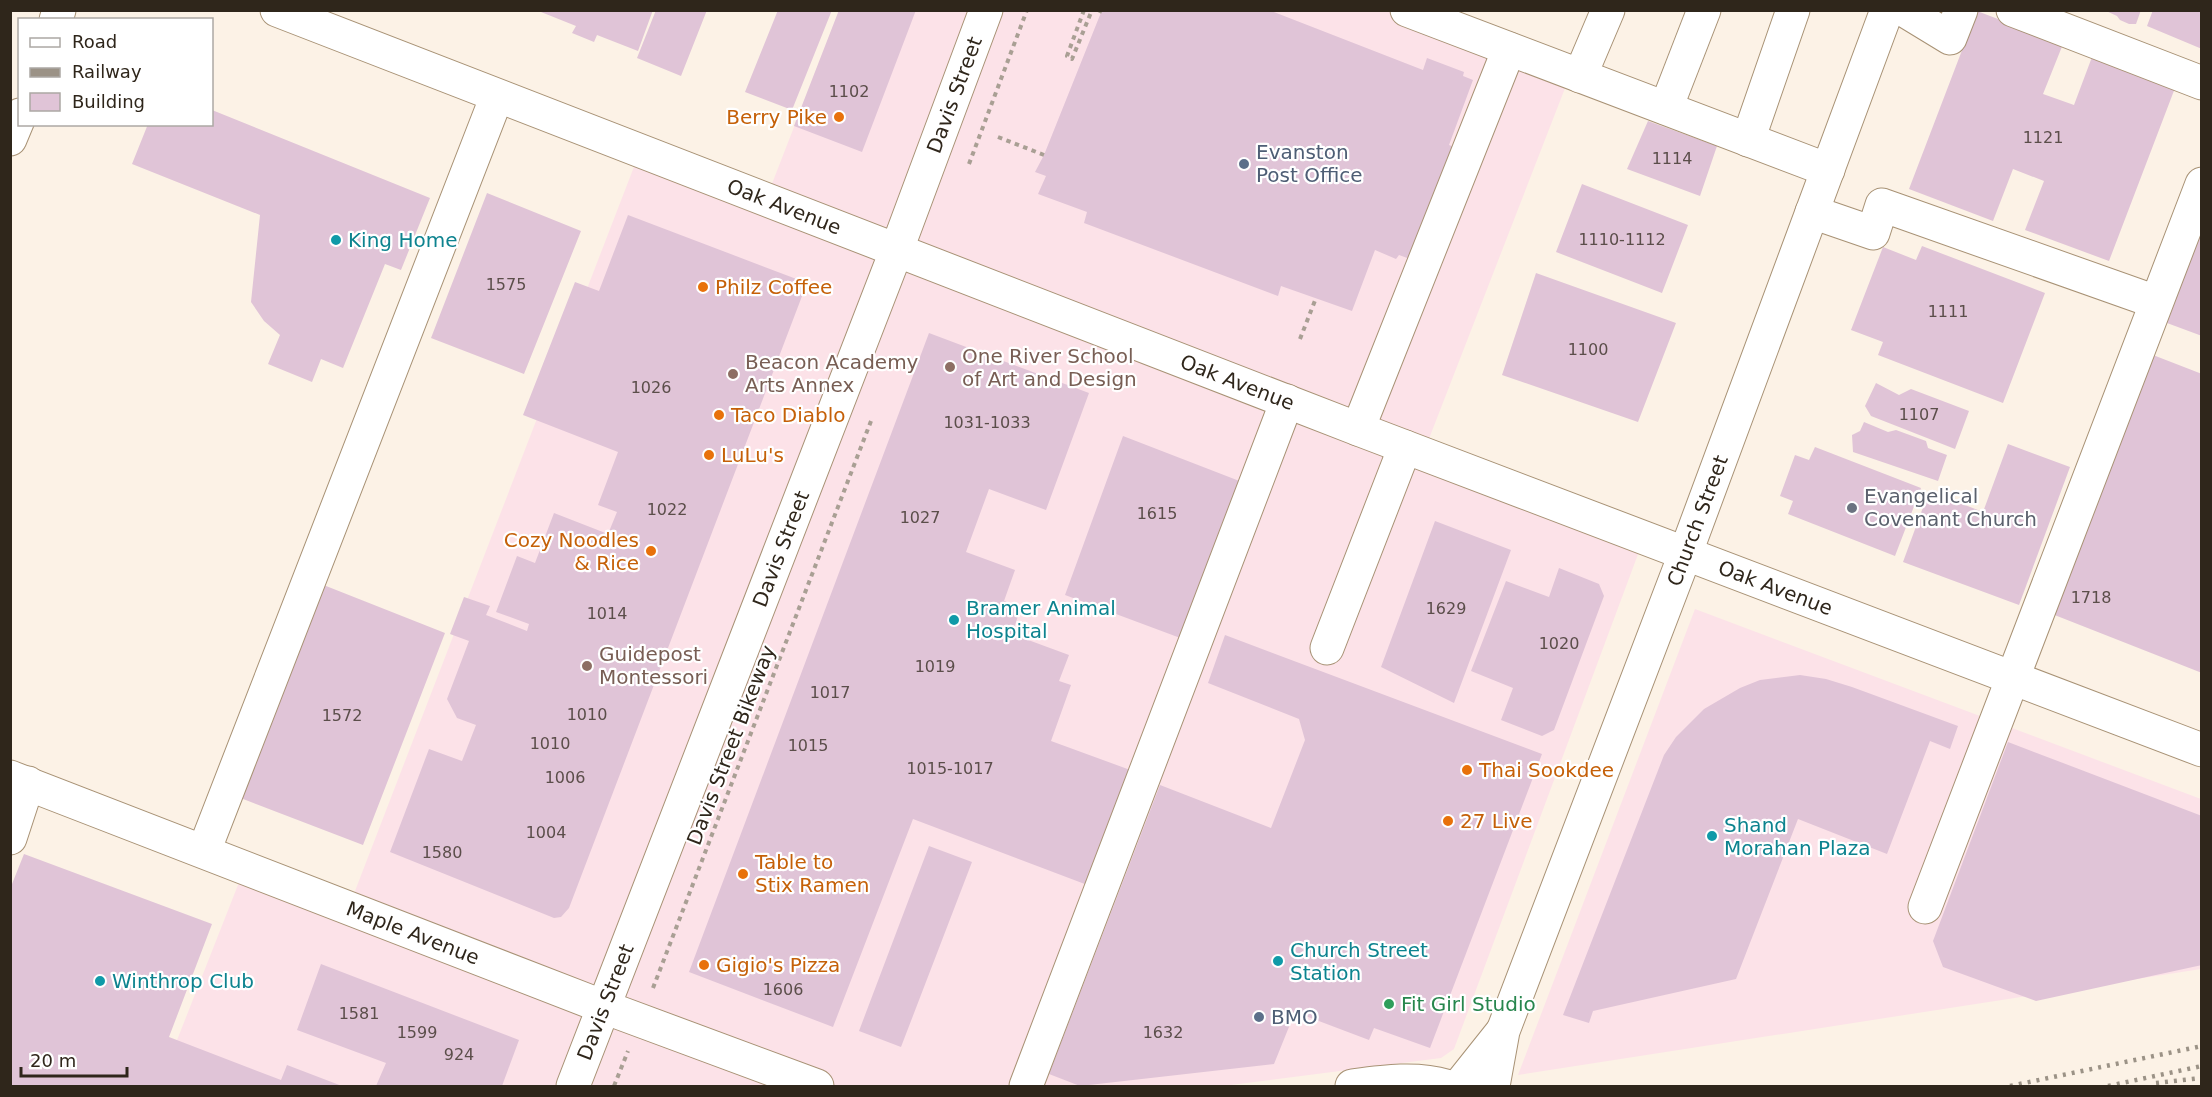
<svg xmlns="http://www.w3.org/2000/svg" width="2212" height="1097" viewBox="0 0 2212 1097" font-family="'DejaVu Sans',sans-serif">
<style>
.commercial{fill:#fce2e8}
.building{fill:#e0c4d7}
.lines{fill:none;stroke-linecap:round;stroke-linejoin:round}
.minor-casing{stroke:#a89275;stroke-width:35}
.major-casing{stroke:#a89275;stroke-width:35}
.path{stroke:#a99f94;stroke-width:4;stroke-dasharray:4.5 4.5;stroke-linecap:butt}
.minor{stroke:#fff;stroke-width:33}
.major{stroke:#fff;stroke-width:33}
.rail{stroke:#9b9286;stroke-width:4.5;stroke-dasharray:3 6;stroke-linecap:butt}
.food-dot{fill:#e8710a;stroke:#fff;stroke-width:2}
.service-dot{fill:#5c6f8a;stroke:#fff;stroke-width:2}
.culture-dot{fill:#0f9aa8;stroke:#fff;stroke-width:2}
.education-dot{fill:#8d6e63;stroke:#fff;stroke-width:2}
.worship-dot{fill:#6b7280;stroke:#fff;stroke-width:2}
.leisure-dot{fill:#2e9e5b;stroke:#fff;stroke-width:2}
.labels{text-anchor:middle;stroke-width:4.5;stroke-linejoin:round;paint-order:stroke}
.number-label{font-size:16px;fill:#5b4e4a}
.street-label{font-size:20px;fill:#2f261b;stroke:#fff}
.food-label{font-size:20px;fill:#c56008;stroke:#fff;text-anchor:start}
.service-label{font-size:20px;fill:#4e5e75;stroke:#fff;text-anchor:start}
.culture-label{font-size:20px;fill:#0d838f;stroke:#fff;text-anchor:start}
.education-label{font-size:20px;fill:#785e54;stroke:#fff;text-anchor:start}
.worship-label{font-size:20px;fill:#5b616d;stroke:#fff;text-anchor:start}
.leisure-label{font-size:20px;fill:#27864d;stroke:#fff;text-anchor:start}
</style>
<rect width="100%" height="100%" fill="#fcf2e6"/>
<path class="commercial" d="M839,11H1429L1574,65L1425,449L1647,530L1454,1049L1441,1058L1223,1086H159L247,862L350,904L642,146L768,194Z
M1695,609L2201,799V969L1518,1075Z"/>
<path class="building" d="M536,10H653L638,51L597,35L594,42L572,33L576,26Z
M656,10H707L681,76L637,58Z
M778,10H832L792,110L745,92Z
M839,10H916L862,152L794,126Z
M1102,10H1269L1423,70L1427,58L1464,72L1463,76L1473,80L1449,145L1454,147L1410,259L1399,255L1396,259L1375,250L1352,311L1281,286L1278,296L1084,223L1087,212L1038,194L1046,176L1035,172L1044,155Z
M2104,10H2141L2136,24H2129L2120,20L2117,16Z
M2153,10H2202V49L2147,26Z
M1977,11L2063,44L2043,94L2074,105L2092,57L2175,88L2109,261L2025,230L2044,181L2013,169L1993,221L1909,189Z
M212,110L430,198L401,270L385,264L343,368L321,359L312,382L268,364L280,335L264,321L251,302L260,215L132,164L148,124H212Z
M1648,121L1717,146L1700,196L1627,169Z
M1582,184L1688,225L1662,293L1556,252Z
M487,193L581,231L524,374L431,338Z
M628,215L807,283L569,908L561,917L554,918L390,852L429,749L462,761L476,725L457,718L447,699L469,641L450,634L464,597L490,606L486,615L527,631L529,624L496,612L517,556L535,563L554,513L608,534L617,512L598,505L618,452L523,415L575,282L599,291Z
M2201,232H2202V336L2167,323Z
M1922,246L2045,293L2003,403L1878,355L1883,342L1851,330L1883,247L1916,260Z
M1536,273L1676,323L1638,422L1502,375Z
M929,333L1089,393L1046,510L989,489L966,552L1015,570L1004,601L1021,607L1012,634L1069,655L1059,681L1071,685L1051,741L1133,771L1090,886L913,819L833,1027L689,972Z
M2153,355L2202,374V673L2052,614Z
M1876,383L1899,395L1911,389L1969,411L1955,449L1871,416L1865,406Z
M1864,422L1888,432L1896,430L1926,441L1928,448L1947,455L1938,481L1853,452L1852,435L1860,431Z
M1123,436L1242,482L1183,639L1065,595Z
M2008,444L2070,467L2019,605L1903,562L1929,491L1983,512Z
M1815,447L1921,488L1895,556L1788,514L1793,501L1780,496L1795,455L1809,460Z
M1435,521L1511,550L1454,703L1381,667Z
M1559,568L1599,584L1604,596L1554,730L1542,736L1501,720L1513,688L1471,671L1506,581L1549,597Z
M321,584L445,633L363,845L238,797Z
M1225,635L1542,754L1430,1048L1374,1028L1369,1040L1295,1012L1274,1064L1080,1086L1049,1074L1160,785L1271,828L1305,740L1299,719L1208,683Z
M1800,675L1826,679L1852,687L1958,726L1950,749L1930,741L1887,854L1798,819L1736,979L1593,1011L1589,1023L1563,1015L1664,755L1676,737L1704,709L1740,688L1760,680Z
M2008,742L2202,816V965L2036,1001L1943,967L1933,941Z
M929,846L972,862L901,1047L859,1031Z
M24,854L212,924L169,1037L281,1080L287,1065L342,1086H10V889Z
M321,964L519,1040L502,1086H376L386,1063L297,1030Z"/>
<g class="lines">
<defs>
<g id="minor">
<path id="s1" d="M277,10L1358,429L2202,750"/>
<path d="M1407,10L1828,170"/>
<path d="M1904,10L1950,38L1961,10"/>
<path d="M2013,10L2202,83"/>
<path d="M56,20L59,10"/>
<path d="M1580,76L1608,10"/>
<path d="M1666,108L1704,10"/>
<path d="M10,139L20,115"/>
<path d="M1748,140L1793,10"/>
<path d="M1812,212L1873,233L1882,205L2156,302"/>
<path d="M1358,429L1509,49"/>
<path d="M1327,648L1405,447"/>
<path id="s2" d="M10,777L604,1007L817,1086"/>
<path d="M10,838L28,783"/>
<path d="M204,851L497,96"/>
<path d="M1925,907L2202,184"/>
<path d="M1026,1086L1287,401"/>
<path d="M1352,1086C1382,1082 1416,1077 1446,1086"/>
</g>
<g id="major">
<path id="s3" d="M573,1086L897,249L986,10"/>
<path d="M1459,1086L1502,1032"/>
<path id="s4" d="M1493,1086L1503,1031L1686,552L1887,10"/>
</g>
</defs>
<use href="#minor" class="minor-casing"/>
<use href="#major" class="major-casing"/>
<path class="path" d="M1084,10L1067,56L1072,59L1092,10
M1098,10L1102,12
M998,137L1044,155
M969,164L1027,10
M1300,339L1316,298
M653,988L871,421
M614,1086L628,1051"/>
<use href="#minor" class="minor"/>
<use href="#major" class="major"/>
<path class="rail" d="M2156,1083L2202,1078
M2010,1086L2202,1046
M2108,1086L2202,1066"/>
</g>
<g class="food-dot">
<circle cx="839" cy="117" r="6"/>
<circle cx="703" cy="287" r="6"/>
<circle cx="719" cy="415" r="6"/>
<circle cx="709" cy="455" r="6"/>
<circle cx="651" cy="551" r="6"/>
<circle cx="1467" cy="770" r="6"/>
<circle cx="1448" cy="821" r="6"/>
<circle cx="743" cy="874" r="6"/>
<circle cx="704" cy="965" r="6"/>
</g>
<g class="service-dot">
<circle cx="1244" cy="164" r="6"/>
<circle cx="1259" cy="1017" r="6"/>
</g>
<g class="culture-dot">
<circle cx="336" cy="240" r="6"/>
<circle cx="954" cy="620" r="6"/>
<circle cx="1712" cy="836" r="6"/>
<circle cx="1278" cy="961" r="6"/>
<circle cx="100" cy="981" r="6"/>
</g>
<g class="education-dot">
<circle cx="950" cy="367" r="6"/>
<circle cx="733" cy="374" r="6"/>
<circle cx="587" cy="666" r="6"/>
</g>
<circle class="worship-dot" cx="1852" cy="508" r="6"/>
<circle class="leisure-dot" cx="1389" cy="1004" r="6"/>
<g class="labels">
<g class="number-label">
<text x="849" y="97">1102</text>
<text x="2043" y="143">1121</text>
<text x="1672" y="164">1114</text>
<text x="1622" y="245">1110-1112</text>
<text x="506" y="290">1575</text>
<text x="1948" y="317">1111</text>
<text x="1588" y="355">1100</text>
<text x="651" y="393">1026</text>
<text x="1919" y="420">1107</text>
<text x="987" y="428">1031-1033</text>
<text x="667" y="515">1022</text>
<text x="1157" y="519">1615</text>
<text x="920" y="523">1027</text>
<text x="2091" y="603">1718</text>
<text x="1446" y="614">1629</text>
<text x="607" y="619">1014</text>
<text x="1559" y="649">1020</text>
<text x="935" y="672">1019</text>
<text x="830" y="698">1017</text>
<text x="587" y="720">1010</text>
<text x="342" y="721">1572</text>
<text x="550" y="749">1010</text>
<text x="808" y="751">1015</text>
<text x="950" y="774">1015-1017</text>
<text x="565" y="783">1006</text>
<text x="546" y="838">1004</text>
<text x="442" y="858">1580</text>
<text x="783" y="995">1606</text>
<text x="359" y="1019">1581</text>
<text x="417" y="1038">1599</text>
<text x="1163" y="1038">1632</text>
<text x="459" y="1060">924</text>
</g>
<g class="street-label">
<text dy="7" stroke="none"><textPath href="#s3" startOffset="1062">Davis Street</textPath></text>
<text dy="7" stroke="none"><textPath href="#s1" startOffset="544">Oak Avenue</textPath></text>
<text dy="7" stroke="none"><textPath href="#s1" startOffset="1030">Oak Avenue</textPath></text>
<text dy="7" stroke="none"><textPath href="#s4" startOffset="602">Church Street</textPath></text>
<text dy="7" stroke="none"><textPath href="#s3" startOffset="576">Davis Street</textPath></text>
<text dy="7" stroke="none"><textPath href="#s1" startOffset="1606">Oak Avenue</textPath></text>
<text transform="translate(731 745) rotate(-69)" y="7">Davis Street Bikeway</text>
<text dy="7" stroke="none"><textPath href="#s2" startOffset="432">Maple Avenue</textPath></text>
<text dy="7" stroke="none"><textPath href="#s3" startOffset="90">Davis Street</textPath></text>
</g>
<g class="food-label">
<text x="827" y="124" text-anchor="end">Berry Pike</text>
<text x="715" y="294">Philz Coffee</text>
<text x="731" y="422">Taco Diablo</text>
<text x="721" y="462">LuLu's</text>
<text x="639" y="547" text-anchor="end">Cozy Noodles<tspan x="639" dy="23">&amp; Rice</tspan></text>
<text x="1479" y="777">Thai Sookdee</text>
<text x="1460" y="828">27 Live</text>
<text x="755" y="869">Table to<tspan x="755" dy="23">Stix Ramen</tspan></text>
<text x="716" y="972">Gigio's Pizza</text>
</g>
<g class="service-label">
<text x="1256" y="159">Evanston<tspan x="1256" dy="23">Post Office</tspan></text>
<text x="1271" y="1024">BMO</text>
</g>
<g class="culture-label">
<text x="348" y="247">King Home</text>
<text x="966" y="615">Bramer Animal<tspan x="966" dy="23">Hospital</tspan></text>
<text x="1724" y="832">Shand<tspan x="1724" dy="23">Morahan Plaza</tspan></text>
<text x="1290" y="957">Church Street<tspan x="1290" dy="23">Station</tspan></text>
<text x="112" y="988">Winthrop Club</text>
</g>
<g class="education-label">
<text x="962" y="363">One River School<tspan x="962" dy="23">of Art and Design</tspan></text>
<text x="745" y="369">Beacon Academy<tspan x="745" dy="23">Arts Annex</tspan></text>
<text x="599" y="661">Guidepost<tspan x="599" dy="23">Montessori</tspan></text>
</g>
<g class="worship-label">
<text x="1864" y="503">Evangelical<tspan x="1864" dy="23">Covenant Church</tspan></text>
</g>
<g class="leisure-label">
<text x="1401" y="1011">Fit Girl Studio</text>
</g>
</g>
<rect width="2212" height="1097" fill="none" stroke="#2f261b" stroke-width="24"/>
<rect x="18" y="18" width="195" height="108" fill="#ffffff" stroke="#aca8a4" stroke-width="1.5"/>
<rect x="30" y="38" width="30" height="9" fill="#ffffff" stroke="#aca8a4" stroke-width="1.5"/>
<text x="72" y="48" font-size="18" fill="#2f261b">Road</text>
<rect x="30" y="68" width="30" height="9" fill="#9b9286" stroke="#aca8a4" stroke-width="1.5"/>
<text x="72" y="78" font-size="18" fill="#2f261b">Railway</text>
<rect x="30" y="93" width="30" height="18" fill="#e0c4d7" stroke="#aca8a4" stroke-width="1.5"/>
<text x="72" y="108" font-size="18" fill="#2f261b">Building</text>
<path d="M21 1067v9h106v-9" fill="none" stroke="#2f261b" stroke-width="3"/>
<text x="30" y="1067" font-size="18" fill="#2f261b" stroke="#ffffff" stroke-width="4.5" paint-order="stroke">20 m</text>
</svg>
